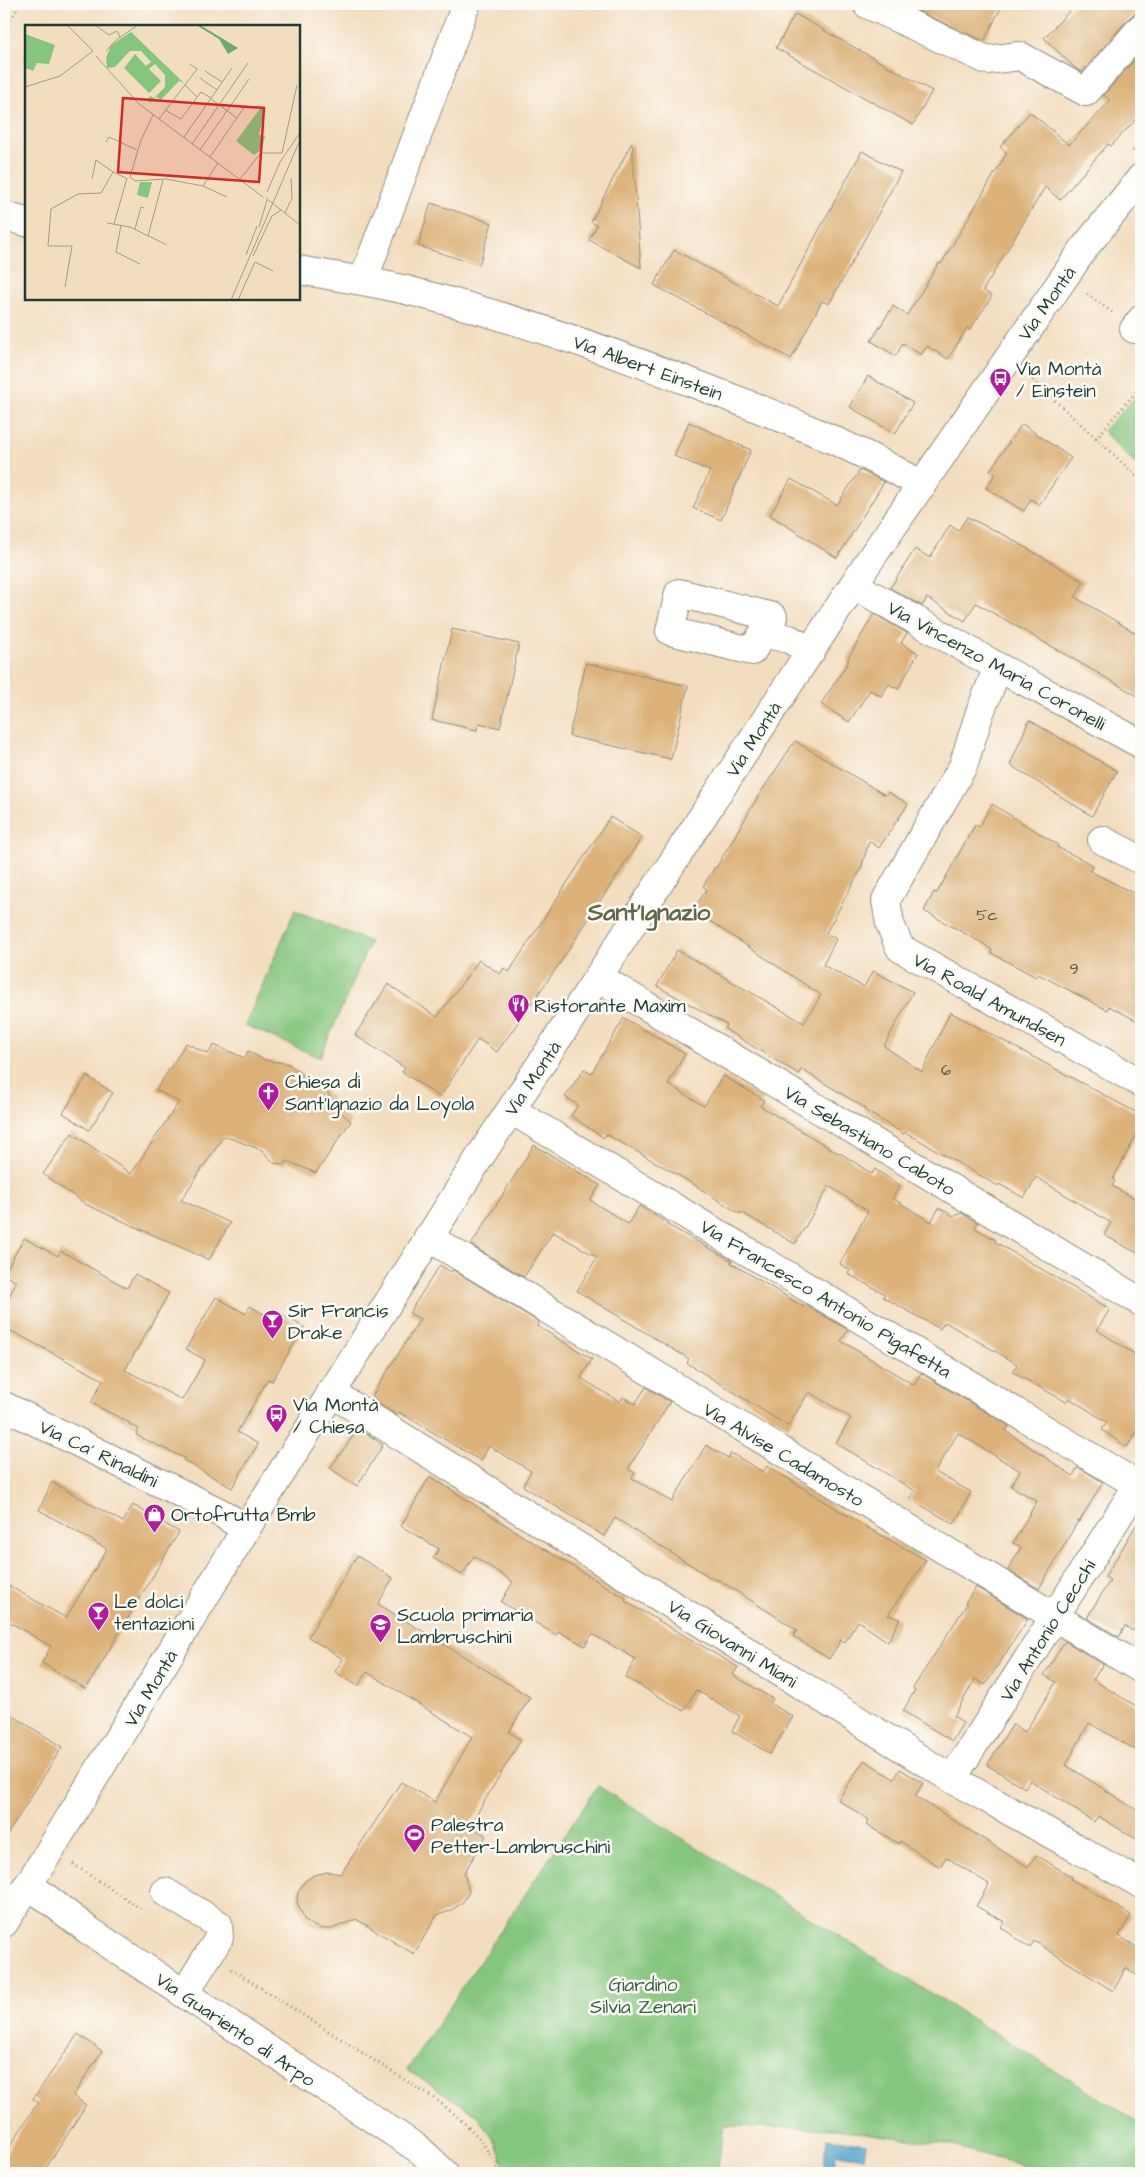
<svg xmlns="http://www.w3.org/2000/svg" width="1145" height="2177" viewBox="0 0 1145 2177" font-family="'Architects Daughter',sans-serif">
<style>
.green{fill:#85c67e;stroke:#528259}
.water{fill:#50a4cc;stroke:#387080}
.building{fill:#ddb27a}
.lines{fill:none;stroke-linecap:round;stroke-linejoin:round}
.minor-casing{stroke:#898d7a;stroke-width:30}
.major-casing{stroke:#898d7a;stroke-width:30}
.path{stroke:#898d7a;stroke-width:3;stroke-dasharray:1 4;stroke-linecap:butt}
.minor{stroke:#fff;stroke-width:28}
.major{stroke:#fff;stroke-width:28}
.labels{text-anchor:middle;stroke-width:5;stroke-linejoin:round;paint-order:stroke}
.number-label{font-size:16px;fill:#4e5a46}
.street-label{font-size:19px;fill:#1f3d34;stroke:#fdfcf7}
.poi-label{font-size:19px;fill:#1f3d34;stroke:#fdfcf7;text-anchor:start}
.park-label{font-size:19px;fill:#385f46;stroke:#fdfcf7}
.district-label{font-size:24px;font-weight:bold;fill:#62664c;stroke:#fdfcf7}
.inset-road{fill:none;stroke:#9e9d87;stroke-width:1}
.view{fill:#d62828;fill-opacity:0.15;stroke:#d62828;stroke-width:2.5}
.inset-edge{fill:none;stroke:#1f3d34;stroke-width:2.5}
</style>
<rect width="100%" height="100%" fill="#fdfcf7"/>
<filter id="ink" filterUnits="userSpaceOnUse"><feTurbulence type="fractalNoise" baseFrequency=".02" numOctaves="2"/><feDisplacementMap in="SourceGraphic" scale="10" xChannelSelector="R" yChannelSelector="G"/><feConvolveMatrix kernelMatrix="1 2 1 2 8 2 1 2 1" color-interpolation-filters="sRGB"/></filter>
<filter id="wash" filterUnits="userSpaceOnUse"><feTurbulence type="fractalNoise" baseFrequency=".0096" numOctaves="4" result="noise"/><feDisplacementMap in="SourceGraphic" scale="20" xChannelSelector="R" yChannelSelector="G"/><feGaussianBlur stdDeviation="1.12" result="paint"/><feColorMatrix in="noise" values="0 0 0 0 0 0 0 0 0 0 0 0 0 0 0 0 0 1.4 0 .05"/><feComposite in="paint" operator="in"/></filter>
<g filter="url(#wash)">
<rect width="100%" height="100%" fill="#f3ddbf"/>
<path class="green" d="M1141,391V470L1103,431Z
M295,910L370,942L320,1058L245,1025Z
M598,1786L1141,2124V2173H1049L946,2144L835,2129L724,2126L717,2173H506L496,2143L475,2113L407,2070Z"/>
<path class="water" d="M827,2138L866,2144L864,2158L836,2154L833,2173H822Z"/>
<g id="blocks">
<path class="building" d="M903,4H1003L984,41Z
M1076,4H1141V13H1135L1129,18L1082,72L1076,69L1044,38Z
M795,14L932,91L913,125L776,48Z
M1141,52V114L1111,146L1108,144L1060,200L1045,187L983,290L992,296L970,330L967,328L948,359L927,346L921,355L903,343L896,356L871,341L893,306L907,315L939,263L941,264L1007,153L1000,147L1030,112L1069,145L1110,101L1104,95Z
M632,142L641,268L589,240L597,225L591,222Z
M862,151L901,172L829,304L822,301L791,359L654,285L674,250L778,306Z
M431,203L492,223L479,265L418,246Z
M868,376L913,403L895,434L850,407Z
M689,422L751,450L721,520L693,508L710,471L674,456Z
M1022,424L1071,458L1039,505L1031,499L1024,511L986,488L995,474L990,470Z
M860,470L884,482L837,558L770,515L791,479L837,505Z
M967,517L1008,537L1084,582L1075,597L1141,636V698L976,603L965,621L927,598L922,606L890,588L915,549L930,558L950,525L958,531Z
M874,614L907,633L901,643L918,653L898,689L889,684L881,696L870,690L849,722L821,704L849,661L847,660Z
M452,629L519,644L500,728L479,723L477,730L432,720Z
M586,663L688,686L671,759L569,736Z
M1029,720L1117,771L1092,816L1010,765Z
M795,741L885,795L888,792L908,804L879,848L869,841L861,869L826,933L836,939L823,965L864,987L873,971L913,992L884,1046L922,1072L950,1012L1141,1115V1126L1113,1179L1115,1181L1112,1186L1141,1202V1255L1104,1235L1111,1223L1036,1177L1024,1198L999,1184L998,1186L905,1132L904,1134L864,1110L865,1108L801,1069L799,1074L785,1066L725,1029L727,1025L657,986L677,950L804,1023L821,995L693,910L707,889L703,886L715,867L716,868L759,795Z
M992,804L1058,845L1057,847L1093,865L1090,871L1141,897V1023L1109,1006L1107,1010L1038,974L1036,977L991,953L992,950L982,943L924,911L934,892L937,893L975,825L979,827Z
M610,817L642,837L558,966L497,1052L478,1039L440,1097L402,1072L405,1068L355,1035L388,984L437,1017L479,960L500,974L504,968L509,972Z
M624,1018L685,1054L668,1084L704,1106L723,1076L764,1100L760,1106L780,1118L838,1153L839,1152L872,1174L875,1169L900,1186L892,1198L931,1222L939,1208L954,1216L962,1213L978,1223L975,1228L996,1240L995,1242L1110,1309L1097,1330L1141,1358V1425L1127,1447L1102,1430L1107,1422L1069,1398L1066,1402L1013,1372L1017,1364L945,1322L940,1329L883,1297L885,1294L848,1274L850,1270L840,1264L868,1211L829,1186L795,1244L741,1212L740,1214L685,1179L606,1134L604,1138L571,1116L578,1105L565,1097L584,1069L591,1074Z
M186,1043L208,1054L214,1045L245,1058L248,1051L264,1060L289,1064L307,1079L324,1087L339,1111L351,1121L316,1173L287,1161L284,1165L274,1163L262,1150L224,1136L181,1200L230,1223L209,1260L87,1205L43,1174L72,1133L131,1174L179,1102L156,1090Z
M87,1076L113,1093L89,1130L63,1113Z
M534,1145L600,1185L590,1200L628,1224L639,1206L667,1223L666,1224L732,1261L731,1263L804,1307L806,1305L848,1330L841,1341L914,1385L921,1373L1009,1426L1006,1431L1073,1476L1078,1467L1103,1482L1079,1522L1078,1521L1039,1589L1008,1570L1021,1547L1013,1543L1037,1501L1011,1486L1020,1471L958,1433L935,1472L971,1492L954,1524L910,1499L915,1491L836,1443L851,1418L809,1392L788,1426L687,1363L689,1359L577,1291L597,1257L553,1232L524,1277L471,1245Z
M24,1238L58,1256L61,1251L127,1288L135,1274L169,1293L125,1370L182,1400L205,1360L186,1349L216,1297L246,1314L250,1306L270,1318L275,1311L304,1327L272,1381L268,1379L237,1432L258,1444L232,1488L183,1460L184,1458L136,1435L139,1429L129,1424L130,1423L91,1403L103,1380L4,1327V1308L16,1282L4,1274Z
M440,1265L451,1272L453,1270L539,1322L537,1326L592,1359L581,1378L620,1402L623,1397L635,1404L646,1387L670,1402L628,1469L635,1473L632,1478L672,1502L706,1445L728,1458L731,1453L763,1472L767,1466L863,1525L926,1560L888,1615L900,1619L888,1642L858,1621L845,1642L841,1640L829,1659L793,1636L797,1630L719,1580H715L615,1518L604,1536L523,1486L531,1471L489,1446L481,1461L399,1412L397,1415L376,1402L377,1400L372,1396L420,1319L409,1313Z
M359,1428L383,1445L357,1486L330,1468Z
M430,1476L529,1540L627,1599L625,1601L738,1667L733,1675L773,1699L770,1703L793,1717L770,1754L732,1731L740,1716L696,1690L684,1711L625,1677L636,1659L592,1634L585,1646L558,1631L556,1635L501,1602L513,1582L474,1556L462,1575L433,1558L439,1549L401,1526Z
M52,1482L123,1522L133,1505L179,1532L86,1689L42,1663L51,1646L4,1619V1583L66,1618L107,1549L39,1510Z
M1141,1517V1617L1133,1631L1125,1626L1119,1637L1087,1618L1110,1580L1105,1577Z
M357,1556L393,1578L378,1604L530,1697L509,1732L521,1740L470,1825L486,1836L464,1873L469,1892L463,1902L451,1911L437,1915L414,1954L356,1919L332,1929H322L314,1926L305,1921L297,1902L298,1892L305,1881L314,1875L328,1872L341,1874L401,1782L435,1802L472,1737L367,1672L358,1686L335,1672L343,1659L308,1637Z
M976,1587L1028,1619L985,1685L975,1679L954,1716L963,1723L952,1741L903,1711L915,1690L913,1688L967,1604L965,1603Z
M1065,1641L1103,1664L1093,1680L1141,1709V1753L1089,1723L1066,1765L1141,1813V1842L1098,1816L1094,1822L1030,1780L1025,1788L987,1765L1013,1724L1025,1732L1056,1682L1044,1675Z
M4,1710L62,1747L4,1840Z
M864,1760L894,1779L900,1769L923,1783L915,1796L1028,1867L1036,1855L1072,1877L1071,1879L1131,1915L1119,1936L1141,1950V1978L1126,1968L1113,1991L1034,1941L1030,1948L1001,1927L1005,1922L976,1906L989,1884L946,1857L940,1867L900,1841L899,1844L867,1825L869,1820L838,1800Z
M78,2034L102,2051L73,2096L86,2105L43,2173H4V2156L38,2102L33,2099Z"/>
</g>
</g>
<g filter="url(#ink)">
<use href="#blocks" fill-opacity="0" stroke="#898d7a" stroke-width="1"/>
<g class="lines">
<defs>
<path id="minor" d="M867,4L987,60L1020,56L1086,92L1141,28
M4,216L26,222
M299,270C337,277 376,282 414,292C511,317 605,349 698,385C774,414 851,444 922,485
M363,281L466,4
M1134,329L1141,320
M854,585L998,667L1141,744
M679,593L773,617L752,651L670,631Z
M763,633L789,639L811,651
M998,667L979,715L963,766L886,900L890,924L900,948L1141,1083
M1102,840L1141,860
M598,977L1141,1302
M511,1110L1141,1487
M428,1237L1141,1669
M330,1392L952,1779L1141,1884
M4,1406L221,1513L246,1529
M952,1779L1141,1480
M27,1886L41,1894L88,1930L420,2150L444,2173
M165,1892L218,1924L219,1938L184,1994"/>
<path id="major" d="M4,1923L47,1855L246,1529L479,1158L598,977L867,564L1085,247L1141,178"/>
</defs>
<use href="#minor" class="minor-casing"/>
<use href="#major" class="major-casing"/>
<path class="path" d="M4,33L20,4
M1133,151L1141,142
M1087,294L1112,312
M1031,375L1033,380L1141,480
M1096,438L1141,386
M73,1864L143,1910
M231,1969L438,2101C468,2125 484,2138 499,2173"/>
<use href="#minor" class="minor"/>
<use href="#major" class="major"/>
</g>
</g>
<defs>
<symbol id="bus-pin" viewBox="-11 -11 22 30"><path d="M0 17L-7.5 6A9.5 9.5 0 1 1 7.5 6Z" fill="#b5179e" stroke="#fdfcf7"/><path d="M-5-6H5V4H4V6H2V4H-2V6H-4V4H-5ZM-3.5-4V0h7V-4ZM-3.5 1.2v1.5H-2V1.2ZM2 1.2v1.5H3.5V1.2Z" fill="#fff"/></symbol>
<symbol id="restaurant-pin" viewBox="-11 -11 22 30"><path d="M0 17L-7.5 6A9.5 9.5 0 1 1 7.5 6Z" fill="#b5179e" stroke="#fdfcf7"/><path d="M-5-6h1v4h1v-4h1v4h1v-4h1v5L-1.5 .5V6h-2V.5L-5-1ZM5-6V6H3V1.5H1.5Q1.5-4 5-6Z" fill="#fff"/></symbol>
<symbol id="church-pin" viewBox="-11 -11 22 30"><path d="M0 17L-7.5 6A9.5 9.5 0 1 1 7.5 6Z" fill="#b5179e" stroke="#fdfcf7"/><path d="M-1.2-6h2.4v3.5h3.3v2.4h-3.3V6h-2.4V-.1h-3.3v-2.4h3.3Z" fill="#fff"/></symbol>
<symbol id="bar-pin" viewBox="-11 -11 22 30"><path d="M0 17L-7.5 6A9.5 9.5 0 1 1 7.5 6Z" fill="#b5179e" stroke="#fdfcf7"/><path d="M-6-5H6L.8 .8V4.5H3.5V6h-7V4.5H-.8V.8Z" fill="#fff"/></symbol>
<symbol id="shop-pin" viewBox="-11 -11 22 30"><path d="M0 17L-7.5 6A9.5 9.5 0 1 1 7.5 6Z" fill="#b5179e" stroke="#fdfcf7"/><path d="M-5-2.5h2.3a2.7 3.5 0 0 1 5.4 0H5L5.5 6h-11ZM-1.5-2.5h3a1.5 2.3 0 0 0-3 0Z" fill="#fff"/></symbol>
<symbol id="school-pin" viewBox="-11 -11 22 30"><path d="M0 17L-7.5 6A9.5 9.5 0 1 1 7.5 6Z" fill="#b5179e" stroke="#fdfcf7"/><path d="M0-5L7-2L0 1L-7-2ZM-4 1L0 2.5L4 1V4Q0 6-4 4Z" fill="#fff"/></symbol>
<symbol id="stadium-pin" viewBox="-11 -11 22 30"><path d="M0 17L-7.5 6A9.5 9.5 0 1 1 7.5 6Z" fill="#b5179e" stroke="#fdfcf7"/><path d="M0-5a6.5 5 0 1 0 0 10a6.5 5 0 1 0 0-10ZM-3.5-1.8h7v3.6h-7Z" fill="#fff"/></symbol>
</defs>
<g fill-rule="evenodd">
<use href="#bus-pin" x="988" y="366" width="25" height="34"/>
<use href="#restaurant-pin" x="506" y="992" width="25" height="34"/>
<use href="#church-pin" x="256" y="1080" width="25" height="34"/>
<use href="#bar-pin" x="260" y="1308" width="25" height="34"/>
<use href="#bus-pin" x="264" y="1402" width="25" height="34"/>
<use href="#shop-pin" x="142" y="1502" width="25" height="34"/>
<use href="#bar-pin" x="86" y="1600" width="25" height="34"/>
<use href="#school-pin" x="368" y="1612" width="25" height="34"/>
<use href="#stadium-pin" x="402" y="1822" width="25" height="34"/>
</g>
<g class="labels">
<g class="number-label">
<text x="987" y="920">5c</text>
<text x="1074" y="974">9</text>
<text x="946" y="1075">6</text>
</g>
<g class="street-label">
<text transform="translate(1046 303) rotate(-55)" y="7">Via Montà</text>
<text transform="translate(648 367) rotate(20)" y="7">Via Albert Einstein</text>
<text transform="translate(997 665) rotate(29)" y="7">Via Vincenzo Maria Coronelli</text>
<text transform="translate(753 739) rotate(-57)" y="7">Via Montà</text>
<text transform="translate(990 999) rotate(29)" y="7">Via Roald Amundsen</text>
<text transform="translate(532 1078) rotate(-56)" y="7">Via Montà</text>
<text transform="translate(870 1140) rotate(31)" y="7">Via Sebastiano Caboto</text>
<text transform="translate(826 1298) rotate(31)" y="7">Via Francesco Antonio Pigafetta</text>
<text transform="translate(99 1453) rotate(26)" y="7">Via Ca' Rinaldini</text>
<text transform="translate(784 1454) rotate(31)" y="7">Via Alvise Cadamosto</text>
<text transform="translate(1047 1630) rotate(-58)" y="7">Via Antonio Cecchi</text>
<text transform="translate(733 1643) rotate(32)" y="7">Via Giovanni Miani</text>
<text transform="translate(150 1688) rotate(-59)" y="7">Via Montà</text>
<text transform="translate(236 2029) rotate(34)" y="7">Via Guariento di Arpo</text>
</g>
<g class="poi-label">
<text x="1016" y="375">Via Montà<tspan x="1016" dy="22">/ Einstein</tspan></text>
<text x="534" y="1012">Ristorante Maxim</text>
<text x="285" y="1088">Chiesa di<tspan x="285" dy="22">Sant'Ignazio da Loyola</tspan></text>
<text x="288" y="1317">Sir Francis<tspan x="288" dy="22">Drake</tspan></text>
<text x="293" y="1411">Via Montà<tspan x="293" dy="22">/ Chiesa</tspan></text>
<text x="171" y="1521">Ortofrutta Bmb</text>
<text x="114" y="1608">Le dolci<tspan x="114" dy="22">tentazioni</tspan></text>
<text x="397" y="1621">Scuola primaria<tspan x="397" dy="22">Lambruschini</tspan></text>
<text x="431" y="1831">Palestra<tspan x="431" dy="22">Petter-Lambruschini</tspan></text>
</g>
<g class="park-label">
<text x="643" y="1991">Giardino<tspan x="643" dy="22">Silvia Zenari</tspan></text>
</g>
<g class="district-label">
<text x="649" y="920">Sant'Ignazio</text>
</g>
</g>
<g transform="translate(25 25)">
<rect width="275" height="275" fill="#f3ddbf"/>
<path d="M106,7L159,58L154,56L136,75L131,72L125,78L122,74L126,71L129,73L140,62V50L130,39L124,44L136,56L124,68L99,43L110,29L121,41L126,37L116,26H105L90,42L82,43L81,33L86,20ZM0,9L30,20L24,39L12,38L8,46L0,43ZM237,81L240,83L234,110L240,111L237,124L229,130L211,116ZM115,157H127L123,173L112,170Z" fill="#85c67e"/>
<path d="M171,0H175L213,23L203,29L194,14Z" fill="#6cab6d"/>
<path class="inset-road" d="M42,0L68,26M70,0L84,10L92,6L95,12M81,26L91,15L113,0M71,31L113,78L238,172M180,46L197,57M175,53L192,65M160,60L172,72M0,62L35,51L68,26M186,74L212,93M140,85L156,94L176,67L186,73M134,94L172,44L165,39M159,112L207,43M81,117L84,112L112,125M167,119L223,38M175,125L224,54M185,132L220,81M105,152L110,156L141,154L178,161L193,138M105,152L116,115L128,90M67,154L71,135L88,147M215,154L236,128H257L272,60M178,161L202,172M242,167L255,137L275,108M241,173L275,200M260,188L267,173L266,153M82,198L105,202L142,220M89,199L102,153M96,200L91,227L115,239M234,202L242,175M110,204L116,182L119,183M123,211L138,155M221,230L232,201M228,231L247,191L256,185M40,262L47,221H23L26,184L53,169L76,168L88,147L101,153M206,275L275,115M213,275L230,237L248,246"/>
<path class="view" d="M98,73L239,83L234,157L93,147Z"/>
<rect width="275" height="275" class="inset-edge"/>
</g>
<rect width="1145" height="2177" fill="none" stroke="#fdfcf7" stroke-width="20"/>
</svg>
